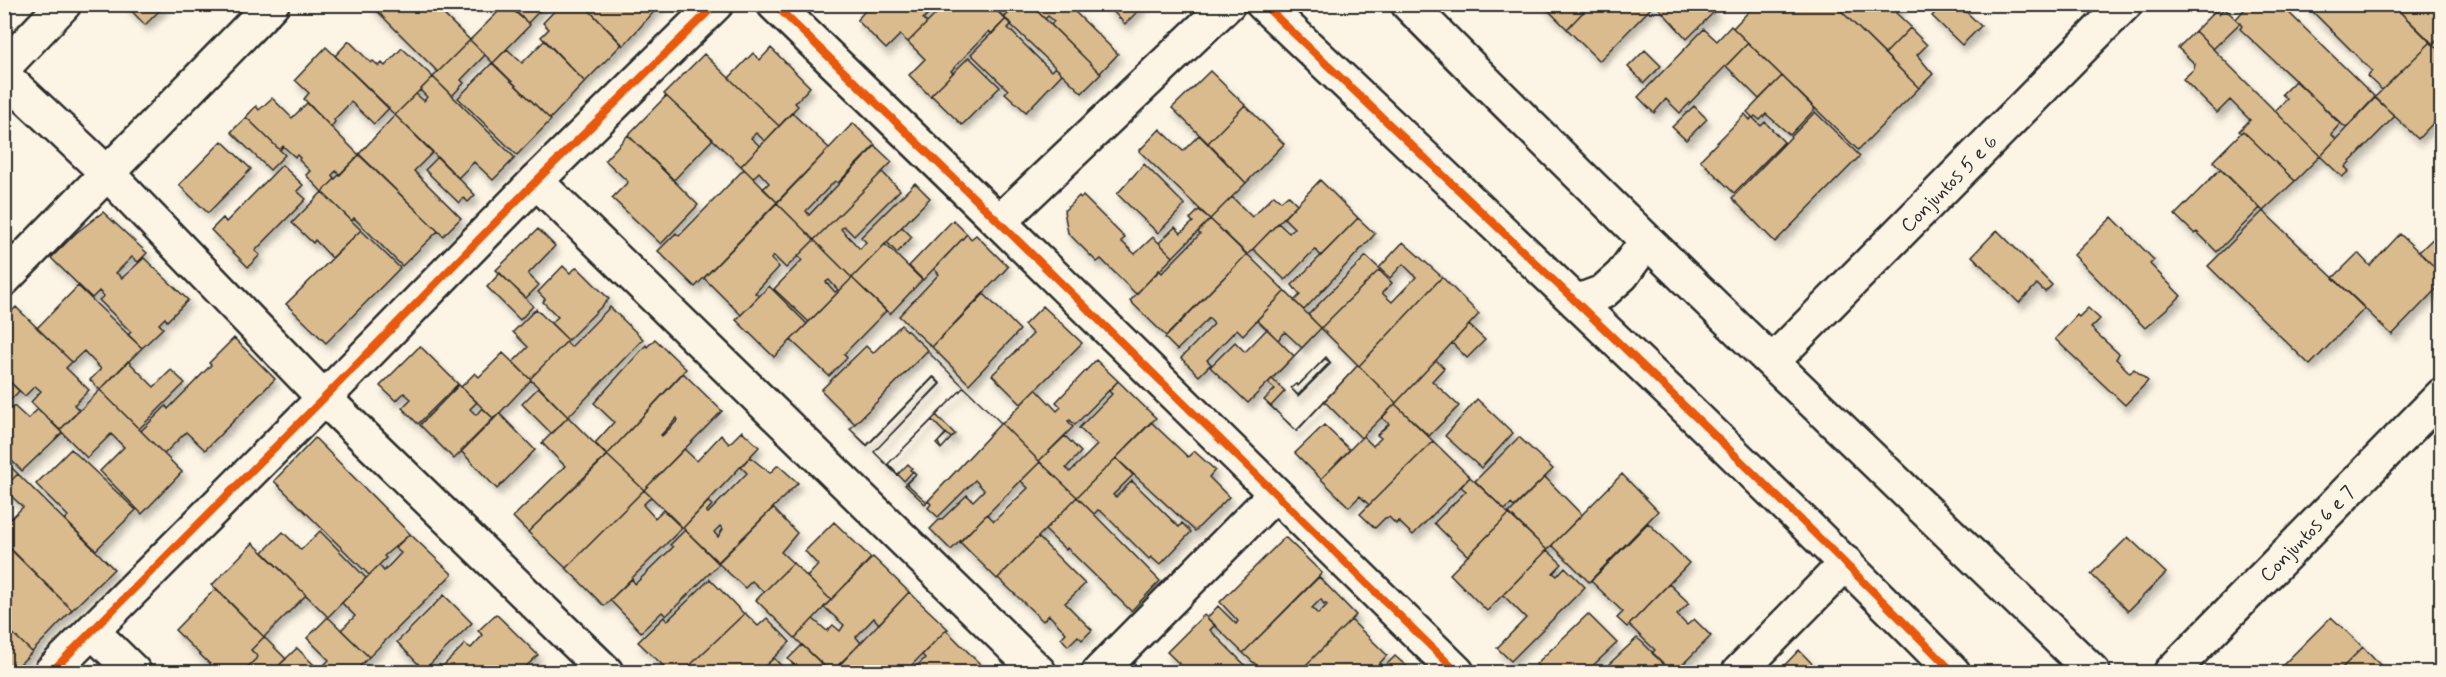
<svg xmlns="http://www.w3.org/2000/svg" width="2446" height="677" viewBox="0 0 2446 677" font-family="Mynerve,sans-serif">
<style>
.building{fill:#dabb8d;stroke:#2b2b2b;stroke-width:1.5;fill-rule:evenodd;filter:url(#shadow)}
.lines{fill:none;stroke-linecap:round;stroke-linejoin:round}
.minor-casing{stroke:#2b2b2b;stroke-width:38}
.tertiary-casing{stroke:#2b2b2b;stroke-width:38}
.minor{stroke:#fcf5e5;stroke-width:33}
.tertiary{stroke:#fcf5e5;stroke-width:33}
.cycleway-casing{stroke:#fcf5e5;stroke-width:11}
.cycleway{stroke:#e8590c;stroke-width:8}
.labels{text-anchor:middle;stroke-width:5;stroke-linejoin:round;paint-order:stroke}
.street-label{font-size:20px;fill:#2b2b2b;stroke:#fcf5e5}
</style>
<defs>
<filter id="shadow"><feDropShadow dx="3.5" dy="6" stdDeviation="3" flood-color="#0004"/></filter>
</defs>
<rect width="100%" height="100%" fill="#fcf5e5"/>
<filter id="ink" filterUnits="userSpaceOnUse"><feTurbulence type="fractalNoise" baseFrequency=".0167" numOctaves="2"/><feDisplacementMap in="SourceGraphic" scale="12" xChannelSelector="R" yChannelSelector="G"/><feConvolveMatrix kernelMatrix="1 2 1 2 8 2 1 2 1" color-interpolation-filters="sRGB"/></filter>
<g filter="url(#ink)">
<path class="building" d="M125,4H166L145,25Z
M370,4H433L470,40L438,72Z
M433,4H506L470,40Z
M447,4H506L470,40L440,11Z
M506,4L530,25L493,63L470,40Z
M508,4H546L528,23Z
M561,4H583L622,44L585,82L541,37L549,29L543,23Z
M583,4H661L623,46Z
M871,4H936L937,5L923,19L927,23L908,42L900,35L886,49L857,20Z
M946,4H990L1006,19L992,34L989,31L951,71L953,73L930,96L909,75L925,59L908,42Z
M990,4H1018L1004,18Z
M1018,4H1030L1101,74L1082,93L1004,18Z
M1030,4H1067L1118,54L1100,73L1051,25L1054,21L1048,16L1045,19Z
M1106,4H1144V5L1125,24Z
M1542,4H1591L1567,29Z
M1591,4H1655L1599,61L1567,29Z
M1655,4H1709L1715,11L1687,39Z
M1756,4H1834L1919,88L1858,150L1733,28Z
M1834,4H1904L1896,13L1911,27L1885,54Z
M1943,4H1958L1981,26L1962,45L1932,16Z
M2249,4H2280L2375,97L2346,128L2240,29L2242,26L2236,19Z
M2305,4H2392L2431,42L2382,90L2367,76L2372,71Z
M2392,4H2442V35L2432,44Z
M2224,8L2240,23L2213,49L2195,31L2215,11L2219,14Z
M1006,19L1012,24L1008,28L1051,71L1055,67L1062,74L1026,112L1005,93L1008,90L971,54Z
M1731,26L1748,43L1680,113L1666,99L1654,113L1638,97L1704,29L1717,41Z
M1910,28L1927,45L1917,55L1933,74L1919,88L1885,54Z
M2195,31L2320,156L2295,181L2243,131L2241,133L2239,131L2250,120L2230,100L2217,113L2183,79L2194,69L2195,64L2178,48Z
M470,40L485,55L461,80L464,83L452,96L433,77Z
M545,40L585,82L550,119L493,63L507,49L522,63Z
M349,41L371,63L373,61L379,66L382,63L385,66L402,48L433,77L395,115L335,56Z
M2431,42L2442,52V125L2436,120L2418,139L2375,97Z
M1748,43L1782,76L1759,99L1726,66Z
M326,47L389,108L374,124L351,102L334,120L335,122L331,127L304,99L309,93L295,80Z
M771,48L810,87L795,103L798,106L779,126L729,78L753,53L760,60Z
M1645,50L1661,66L1644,83L1628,67Z
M704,54L779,126L765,141L756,133L751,138L760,146L741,166L664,94Z
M969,57L1000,87L962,125L931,95Z
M492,63L551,120L517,155L458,98Z
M1210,71L1245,105L1208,143L1172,108Z
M1782,76L1815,109L1790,135L1766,114L1760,120L1755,116L1753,118L1747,112Z
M433,77L515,158L493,180L474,162L458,178L395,115L416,94L424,101L427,97L420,90Z
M2296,80L2340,124L2331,134L2336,139L2320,156L2275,111L2287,99L2282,94Z
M666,96L713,139L674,180L628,135Z
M272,98L292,118L307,103L359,155L340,175L336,171L332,175L335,179L322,192L306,175L310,171L299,160L300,158L297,155L295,157L283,146L280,150L246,117L256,106L259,110Z
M2375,98L2395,116L2345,167L2349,171L2342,177L2320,156Z
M1245,105L1284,144L1246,183L1208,143Z
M1694,106L1707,119L1686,140L1672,127Z
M1815,112L1860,156L1775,242L1732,198Z
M792,113L829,148L777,202L763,189L769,183L759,172L753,178L741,166Z
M1745,114L1750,120L1752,117L1761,126L1765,122L1784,142L1734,193L1700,160Z
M395,115L433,152L414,171L461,218L443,236L359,154Z
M246,117L285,155L270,170L231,132Z
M853,123L875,145L838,183L835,181L806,211L809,215L875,146L892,162L814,240L777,203Z
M1160,129L1183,151L1199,135L1246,183L1210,219L1139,151Z
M2243,131L2295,181L2263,211L2213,161Z
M628,135L698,205L661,244L612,198L628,182L605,160Z
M222,141L251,169L208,213L179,185Z
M359,155L438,231L402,266L354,218L352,221L322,192Z
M438,157L475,195L468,202L464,198L459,203L425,170Z
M1144,164L1185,205L1158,233L1117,194Z
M282,165L303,185L297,191L306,199L255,251L260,255L248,267L211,230L223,218L226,222Z
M744,169L777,202L695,287L658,251L676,233L679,236Z
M2220,169L2260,208L2217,252L2197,232L2195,234L2175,215Z
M882,172L900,190L854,236L844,226L841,229L860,249L866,242L861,237L915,183L930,198L852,278L814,240Z
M1320,180L1358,218L1321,256L1315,249L1285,280L1253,249L1278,223L1289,233L1294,228L1284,218Z
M322,192L361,230L332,258L315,240L313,243L292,223Z
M1274,195L1281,201L1288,195L1297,204L1247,255L1210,219L1232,197L1252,217Z
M1079,196L1081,198L1083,196L1125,238L1121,241L1135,254L1153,237L1173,257L1136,294L1101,259L1097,262L1068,233L1064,211Z
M777,203L814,240L786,268L774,256L771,259L779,267L755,293L759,296L741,315L704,278Z
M1199,210L1210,219L1173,257L1159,243L1175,227L1181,233L1193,222L1190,219Z
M2263,211L2365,308L2310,365L2208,266Z
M103,212L147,253L138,262L132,257L116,273L119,275L122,278L144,258L188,300L167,321L165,318L159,324L163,328L142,348L128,335L131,332L99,300L104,296L99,291L92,298L51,258L76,233Z
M2112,217L2154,260L2150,264L2181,296L2145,328L2074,255Z
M1358,218L1375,234L1304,310L1294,301L1300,295L1292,285Z
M1210,219L1247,254L1166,336L1130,301L1159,270L1162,273L1200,234L1198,232Z
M953,220L967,234L923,280L909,266Z
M902,227L912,237L897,253L887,242Z
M538,229L555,246L528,274L539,285L526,298L496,270Z
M361,230L400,268L326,343L286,304Z
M1997,230L2052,285L2045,292L2037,284L2019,303L1972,256Z
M2442,230V274L2419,252Z
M967,234L971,239L976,235L1008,267L932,347L899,316L939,274L934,269Z
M2400,234L2442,274V283L2392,335L2333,278L2358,253L2370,266Z
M814,240L852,278L809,322L774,289L802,260L798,256ZM829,280L838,290L835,292L826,282Z
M1403,242L1442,277L1359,366L1321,328L1379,270L1392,283L1382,293L1392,302L1416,277L1403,264L1390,278L1379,268Z
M885,244L922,280L890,314L852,278Z
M1247,254L1285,291L1243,335L1237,329L1207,360L1211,364L1199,376L1181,358L1214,324L1209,318L1177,350L1165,338Z
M1366,256L1380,269L1321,328L1308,315Z
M563,266L570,273L577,267L609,299L568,340L551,323L558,317L543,302L545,299L538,292Z
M500,273L533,306L520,320L487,287Z
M1442,277L1479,314L1396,403L1359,366Z
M852,278L886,311L844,354L847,358L829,376L791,340Z
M78,286L142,348L100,390L90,380L101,369L84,351L72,362L37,328Z
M769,286L807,324L774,357L736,320Z
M1285,291L1321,328L1302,348L1285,332L1278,340L1257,320Z
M984,294L1020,330L969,384L932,347Z
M1043,306L1082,343L1021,404L992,375L1033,334L1024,325Z
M16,307L72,362L66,368L89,390L74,405L79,410L60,430L31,402L41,391L35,386L25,396L4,376V319Z
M610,307L643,339L568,417L530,379L566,342L571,347Z
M2088,308L2100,319L2091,328L2119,354L2116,359L2130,373L2134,369L2148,381L2125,405L2055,339L2077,315L2079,317Z
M536,309L568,340L530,379L513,362L528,347L513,332Z
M901,325L928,350L855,424L821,390L866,346L873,353Z
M1469,325L1485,340L1467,358L1452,343Z
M1321,328L1358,365L1297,431L1264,400L1275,389L1268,383ZM1326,357L1330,362L1298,395L1291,388L1296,384L1298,386Z
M1321,328L1358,365L1296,431L1271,406L1285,391L1272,379ZM1325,359L1331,363L1298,396L1291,388L1296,384L1298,385Z
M1267,329L1294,356L1248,403L1210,367L1235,342L1245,352Z
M234,338L275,379L205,450L186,432L164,454L141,431L166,406L168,409L211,365L209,363Z
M655,339L686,369L607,455L595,443L614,422L594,403L646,345L647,347Z
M420,346L458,384L418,424L402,408L411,399L404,393L396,401L380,386Z
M927,351L964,387L887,465L874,452L940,384L933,377L867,445L850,429Z
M927,351L964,387L887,465L874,452L940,383L934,377L867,446L850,429Z
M503,353L531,380L494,419L461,387L475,373L479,377Z
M1096,360L1118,381L1075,425L1070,420L1068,421L1073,427L1039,461L1002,424L1036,389L1057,411L1061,407L1056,402Z
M1436,360L1444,368L1432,381L1459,406L1429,436L1395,404Z
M128,361L154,387L171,370L185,383L139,429L100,390Z
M1358,365L1396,403L1361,438L1324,401Z
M683,373L722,411L644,490L607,455ZM677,418L678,420L662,436L661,435Z
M4,376L19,391L7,404L12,408L14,406L28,419L38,409L62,433L22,471L4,453Z
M1118,381L1156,418L1077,497L1039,461L1065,436L1081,452L1066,468L1070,472L1097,445L1079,428L1112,394L1109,391Z
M459,385L477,402L470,409L476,415L482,408L494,419L454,459L420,425Z
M539,387L568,417L552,434L522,404Z
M964,387L1001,423L927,502L906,483L916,474L913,471L904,481L888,464ZM946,433L951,438L941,449L938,442Z
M964,387L1001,423L925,504L905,485L916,474L910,470L912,468L908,464L897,475L887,465L932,420L946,434L936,444L941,449L955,434L936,415Z
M100,390L182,472L142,514L100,471L124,447L111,434L87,458L60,430Z
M1477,399L1513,433L1481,468L1445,436Z
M1395,404L1433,441L1369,505L1360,496L1349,507L1321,479L1363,436L1373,446L1381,438L1377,435L1389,424L1382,418Z
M499,413L535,450L497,489L461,451Z
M568,417L607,456L528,532L513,517L565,466L542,443Z
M1151,422L1188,457L1194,451L1215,470L1209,477L1229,497L1195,531L1116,458Z
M1001,423L1040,462L951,550L930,529L940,519L941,520L967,495L973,501L984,490L975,480L938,517L928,508L931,504L928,501Z
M1324,425L1350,450L1321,479L1295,453Z
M742,431L759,447L683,528L644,490L684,449L697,461L721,435L729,444Z
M1519,437L1553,469L1514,507L1511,504L1505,510L1475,481Z
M315,438L410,534L384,556L386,558L369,575L274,481Z
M1433,441L1470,477L1413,535L1398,521L1396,524L1389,517L1385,518L1375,528L1360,514Z
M71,449L136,510L96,550L65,520L68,516L36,484Z
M607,455L644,490L566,568L528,532Z
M750,457L770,473L778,465L798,483L718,562L683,528L708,502L712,505L706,512L708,513L747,473L741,467ZM720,526L723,529L718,537L714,532Z
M1116,458L1133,475L1113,495L1116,497L1132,481L1179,527L1182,523L1191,532L1160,565L1151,557L1149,559L1102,512L1098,510L1094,514L1077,497Z
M4,460L18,474L4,487Z
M1040,462L1077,497L997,579L960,542L987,514L994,521L1028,488L1021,481Z
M18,474L114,569L72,610L4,543V525L23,507L9,494L4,498V487Z
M1622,474L1658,511L1589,582L1552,545Z
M1470,477L1509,514L1468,556L1434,523L1466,491L1461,487Z
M1545,477L1582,515L1547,550L1509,513Z
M644,490L651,497L643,505L655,518L663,510L682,528L604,606L566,568Z
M1077,497L1160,581L1131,611L1067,548L1066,550L1045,530Z
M773,508L797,533L781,552L793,563L764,592L752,581L745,588L718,563Z
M1509,514L1547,550L1487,611L1450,574Z
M834,522L871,558L831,600L807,577L818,565L805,551Z
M1648,523L1689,563L1627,627L1617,618L1623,612L1591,581Z
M685,530L719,564L666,616L662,612L641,632L610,600L632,579L635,584L673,547L670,545Z
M320,531L366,578L328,617L263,552L283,532L301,550Z
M410,534L452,574L369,657L341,630L355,616L342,603L379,565L384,571L401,553L395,548Z
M1038,537L1085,584L1065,603L1092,630L1082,640L1078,636L1068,646L1061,638L1066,633L1049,615L1043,621L998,578Z
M1285,537L1322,573L1243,653L1207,618L1218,606L1236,624L1238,621L1220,602Z
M2128,537L2166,573L2128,611L2091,574Z
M253,543L306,595L264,637L212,585Z
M9,547L72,610L32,652L4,625V552Z
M1547,550L1562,564L1553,573L1557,576L1565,567L1585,587L1511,661L1497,648L1526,618L1503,595Z
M873,557L909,592L879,624L874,618L856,637L861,643L831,672L795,638L813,619L827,631L833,625L840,631L844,625L824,607Z
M793,563L831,600L795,638L756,600Z
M1319,577L1356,615L1299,672H1264L1243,653ZM1321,599L1324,605L1325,603L1327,605L1318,614L1312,608Z
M710,579L744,614L683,672H670L638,642L664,617L667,621Z
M1669,584L1689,603L1677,615L1687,625L1694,619L1711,636L1675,672H1672L1652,653L1655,650L1629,625Z
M216,588L264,637L251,650L258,657L242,672H218L175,630Z
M909,592L948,629L946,630L905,672H833Z
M444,595L472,623L424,670L397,642Z
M745,613L758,626L767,618L790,642L759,672H683Z
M496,614L538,655L536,657L520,672H437L465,644L471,648L483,635L478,631Z
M1588,614L1617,643L1586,672H1544L1536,664Z
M1204,615L1215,625L1210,630L1245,665L1240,670L1242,672H1188L1167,652Z
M328,617L369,657L354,672H272L297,648L319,670L329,660L307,638Z
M2331,617L2363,647L2338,672H2276Z
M1351,620L1387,655L1372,672H1299Z
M4,625L32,652L12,672H4Z
M946,630L983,667L978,672H911L925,658L922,655Z
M264,637L286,659L272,672H242L258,657L251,650Z
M1637,638L1642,642L1672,672H1616L1608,665Z
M802,645L825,667L831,672H793L797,668L788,659Z
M2363,647L2374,659L2388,672H2338Z
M1799,650L1820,672H1778Z
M1395,656L1413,672H1372L1380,664L1384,667Z
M774,658L787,672H759L764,667Z"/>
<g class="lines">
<defs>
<g id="minor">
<path d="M774,4L999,222L1457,672"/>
<path d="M4,67L64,4"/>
<path d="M4,76L108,174L324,398L606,672"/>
<path d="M536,181L1039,672"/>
<path d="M999,222L1228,4"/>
<path d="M4,279L272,4"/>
<path id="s1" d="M1773,361L2125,4"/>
<path d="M92,631L134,672"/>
<path d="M51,672L324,398L536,181L716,4"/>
<path d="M1099,672L1275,494"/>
<path d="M1739,672L1846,563"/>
<path id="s2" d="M2171,672L2442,395"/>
</g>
<path id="tertiary" d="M1263,4C1495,225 1729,444 1953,672
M1408,4C1633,231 1864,450 2093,672
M1576,302L1603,292L1622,275L1646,242"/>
</defs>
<use href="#minor" class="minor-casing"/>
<use href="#tertiary" class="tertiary-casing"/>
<use href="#minor" class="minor"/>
<use href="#tertiary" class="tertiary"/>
<defs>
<path id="cycleway" d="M774,4L999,222L1457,672
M1263,4C1495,225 1729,444 1953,672
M51,672L324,398L536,181L716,4"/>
</defs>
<use href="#cycleway" class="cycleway-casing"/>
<use href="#cycleway" class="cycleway"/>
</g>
</g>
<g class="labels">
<g class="street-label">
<text dy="7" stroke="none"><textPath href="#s1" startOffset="250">Conjuntos 5 e 6</textPath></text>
<text dy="7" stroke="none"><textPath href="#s2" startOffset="194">Conjuntos 6 e 7</textPath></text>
</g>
</g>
<rect width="2446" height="677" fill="none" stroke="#fcf5e5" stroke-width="24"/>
<rect x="12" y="12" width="2422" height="653" fill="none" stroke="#2b2b2b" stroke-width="2" filter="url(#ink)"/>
</svg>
